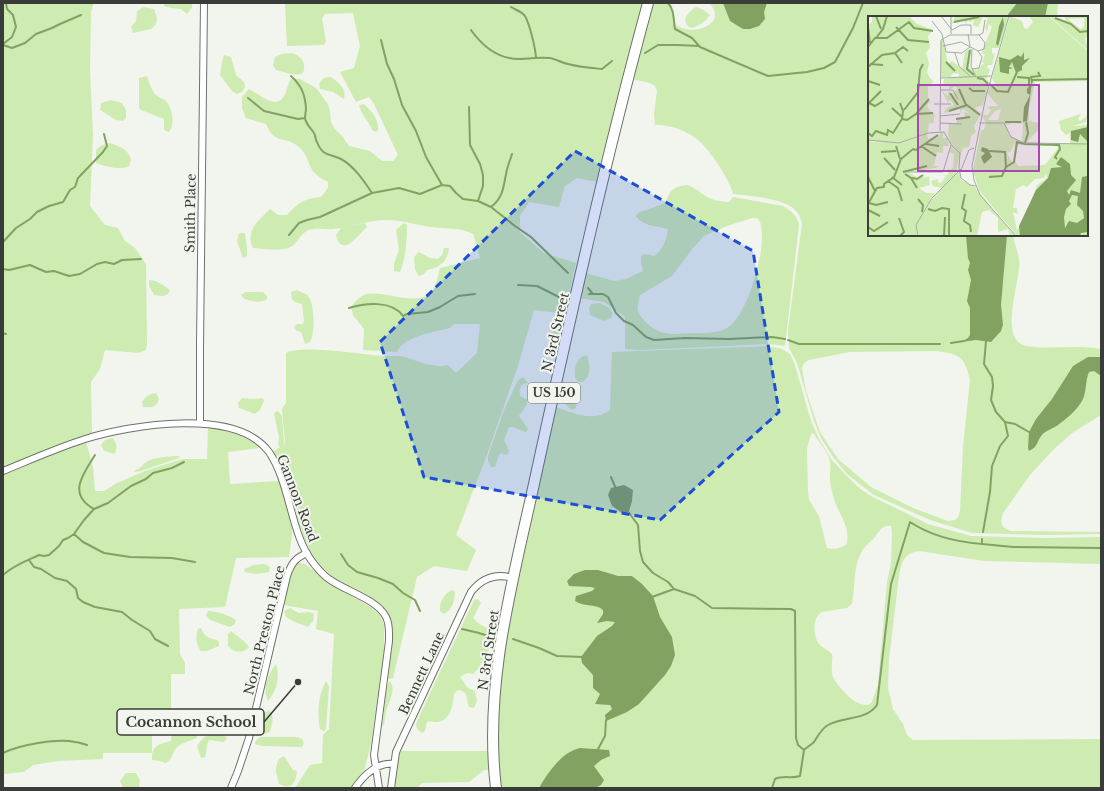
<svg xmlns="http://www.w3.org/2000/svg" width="1104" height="791" viewBox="0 0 1104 791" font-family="'Libre Baskerville',serif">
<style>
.green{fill:#ceebb2;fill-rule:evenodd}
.water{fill:#82a261}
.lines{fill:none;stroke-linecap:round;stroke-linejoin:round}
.stream{stroke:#82a261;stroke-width:2}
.minor-casing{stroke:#6e726a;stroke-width:8}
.primary-casing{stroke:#6e726a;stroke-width:12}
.minor{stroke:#fff;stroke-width:6}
.primary{stroke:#fff;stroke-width:10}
.marked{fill:#1d4ed8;fill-opacity:0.2;stroke:#1d4ed8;stroke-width:3;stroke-dasharray:8 5;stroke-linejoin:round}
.labels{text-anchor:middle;stroke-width:4;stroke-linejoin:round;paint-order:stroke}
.shield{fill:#f1f5ed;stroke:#71746f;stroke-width:1}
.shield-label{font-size:12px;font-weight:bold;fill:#3a3c39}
.street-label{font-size:13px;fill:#3a3c39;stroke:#f1f5ed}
.inset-river{fill:none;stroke:#82a261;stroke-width:2}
.inset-road{fill:none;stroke:#a8aba5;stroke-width:1}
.view{fill:#a848b0;fill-opacity:0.15;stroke:#a848b0;stroke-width:2}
.inset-edge{fill:none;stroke:#3a3c39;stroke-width:2}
.leader{fill:none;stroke:#3a3c39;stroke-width:1.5}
.callout-dot{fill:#3a3c39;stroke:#f1f5ed;stroke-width:1.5}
.callout{fill:#f1f5ed;stroke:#3a3c39;stroke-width:1.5}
.callout-label{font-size:14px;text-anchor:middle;font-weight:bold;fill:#3a3c39}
</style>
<rect width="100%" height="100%" fill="#f1f5ed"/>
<path class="green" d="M3,3H94L91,12L90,70L93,135L90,206L105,225L118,228L125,241L135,248L146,264L147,343L146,350L138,353L105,350L100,369L91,382L92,433L64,443L3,467Z
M164,3H192V7L187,14L181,9L171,8L164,6Z
M285,3H642L597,182L577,178L565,186L559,207L529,202L520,216V232L544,253L576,263L565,314L534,310L517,369L485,460L456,535L476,550L467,571L434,566L417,577L393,678L386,680L391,622L367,597L334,578L321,567L313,557L304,537L282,471L273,452L280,447L278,445L279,437L274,413L278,411L282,416L284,443L282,445L285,443L282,409L286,403V353C299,345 355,353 372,355C381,356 390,356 400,356C415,359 432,369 448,365L456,373L477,353L480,324H454L450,328C434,332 404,336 397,352L363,350L364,329L353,315L351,307C354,303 357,299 362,296C377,287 413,307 429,294C436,289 438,276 440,268L480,258L473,234C460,227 445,229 431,227C416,225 402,220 386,220C368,220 352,227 334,229C326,230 315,227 307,231C300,234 298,243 292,246C283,252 263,249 253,248C245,230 258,221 270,209L278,215H287C299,202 303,199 321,197L328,188V182C322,179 317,176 313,171C307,163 309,156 299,147C285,135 274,145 266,124L246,118L242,108V97L249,89C258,93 276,111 284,96C288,90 286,87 291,79H300L316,88L328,104L330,111L331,122L334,128L342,136L349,146L370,151L382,161H393L398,155L374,104L369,97L356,102L340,72L354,68L360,46L353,13L325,14L322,18L326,41L324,45L287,46Z
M652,3H670L672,6L676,25C694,38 729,22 709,3H1058L1057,17H869V235H1013C1014,243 1018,251 1019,259C1022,280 996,340 1027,346C1051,350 1077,344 1101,349V415L1072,433L1052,451L1030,475L1003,513L1001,521L1003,527L1010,531L1101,532V534L1045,535L972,533L930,520L874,495L847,474L833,457L821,438L814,421L797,363L789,348L788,330L802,224C801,220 800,216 797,212C787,198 750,196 733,194C730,180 710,150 698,140C688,131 669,124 655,125L654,114L657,91L655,86L650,83L632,79ZM937,351C961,355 964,356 970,380L963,447L960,511L958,517L955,520L948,521L913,508L871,487L838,459L820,432L806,391L802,368L804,363L809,360L850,352Z
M144,7L154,9L157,18L156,24L151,29L133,33L131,27L136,21L137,11Z
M696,7L704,10L710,15C705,22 699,26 691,28C679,22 688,12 696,7Z
M292,53C301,56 307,63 303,73C294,77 285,72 276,70L273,65L275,57L282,54Z
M224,55L231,57L236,75L244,82L245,87L242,92L237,94L232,91L220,75L222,62Z
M147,76C149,83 151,88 155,94C158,98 163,98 166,101C173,109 175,124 169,132L164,130V119L141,110L139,108V78Z
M331,77C339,83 347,89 344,99L333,92L320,89L319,84L324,78Z
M111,100L122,103L126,110V118L123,121L116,120L100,110L101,103Z
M364,104C372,112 379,119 378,130L376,132L372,130C369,121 361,115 359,105Z
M110,143C121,147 128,149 131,160L129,166C119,171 105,166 96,163V150L100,146Z
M687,185C694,187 698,191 704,195C711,200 721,202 729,202L733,197L783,206C791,211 797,215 799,225L785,346L769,344L640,350L625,349V317L604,302L579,298L585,273L614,281L626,279L643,271L641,262V256L645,254L654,256C663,250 667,239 668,229C657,226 642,226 636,216L638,213L665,203C671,190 672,187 687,185ZM752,218H756C758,219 759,220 760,222C763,228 762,249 760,256C756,276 747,308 733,323C724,334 705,333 693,333C684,333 674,335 665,333C656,332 640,320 638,310C637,306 639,300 640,295L672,276L693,248L704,236L727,226Z
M365,223L367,227C358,235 342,259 336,235L341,228Z
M404,223L407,225C407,241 406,257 400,272L394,271V264L399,250L396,230Z
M239,233H245L247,249V256L243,258L237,241Z
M444,248H449C448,261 439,268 427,270L424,274L419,276L415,269L414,257L419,252L430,258L438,259L442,255Z
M149,280C157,280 163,285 170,290L168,294L163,296L154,295L149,286Z
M297,290C300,292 306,293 308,296C315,303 315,334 310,342L305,344L301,332L296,330L294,327L297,324H303L304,321L302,304C294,302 291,301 291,292Z
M246,292H263L267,296V299C260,304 252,301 244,299L241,295Z
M600,303L608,307L613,313L611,318L604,321L590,315L589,308L591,304Z
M558,326C562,333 559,347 553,352L549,348C551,340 551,331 558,326Z
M768,346L782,349L790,354L795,365L811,421L819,439L831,459L846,475L859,488L871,496L928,524L971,536L1045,538L1101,537V564L984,561L919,551C903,554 902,562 899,576L889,659L888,688L893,709L903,724L907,735L913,740L1101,739V788H501L499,767L497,722L503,653L517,583L555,407C575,413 592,423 610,410L612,352ZM812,433L814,434C819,442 826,450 829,458C832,466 829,474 830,482C832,491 834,501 838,509C844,522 849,529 847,544C841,548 835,550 827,548L819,516L809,500L808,492L807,449L810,437ZM886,526H891L892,533L891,563L887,582L878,684L872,702L868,705C863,705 860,704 856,702C848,697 833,682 832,673C831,667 833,660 832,654C828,650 823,648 819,644C813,636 812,617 822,612L847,608L852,604C856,586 852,565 864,548C866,545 870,542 873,539C878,534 879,529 886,526Z
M587,355C590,365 592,374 583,382H578L575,378C574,368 576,357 587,355Z
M523,377L528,383C520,383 519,389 520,396L528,400C527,406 522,411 519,416L528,429L526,432L513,427H509L504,440L509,451L507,455L501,453L499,455L495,467H491L488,462V456L504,410L518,380Z
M573,385C577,393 577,399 576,408L571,410L563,401L565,392L568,386Z
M156,393L159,399L157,404L152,407H143L142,402C146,396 149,394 156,393Z
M242,398L253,399L263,398L264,401L260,410L255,414L239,408L238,403Z
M208,427C229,432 244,434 261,448L228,452L230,484L279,481L292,527V535L289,557L236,558L225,607L179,609L180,654L185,663V674H171V710H152V753H103V759L58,761L33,765L24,772L3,774V474L40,458L86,442L93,467L95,491H104L117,483L145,471L182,459H207Z
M113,438C117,444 117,448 115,454L104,451L101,445L105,440Z
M180,456L179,458L141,471L134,472L135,470C141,469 141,466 145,463C152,457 171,456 180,456Z
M299,563L305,564L333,585L372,608L379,614L384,625V650L371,743L365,768L351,788H295L310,765L322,763L323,735L329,729L334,634L316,629L318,611L283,605L292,569L296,565Z
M265,564L270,567L269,572L256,574L245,572L244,569L254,565Z
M452,590L455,592C454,602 453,609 444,614L440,611C439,602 444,594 452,590Z
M478,599L481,603L473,618C478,625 487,626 492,633V642L489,650L478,669L473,674L467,673L460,677L468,688L475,691L477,701L474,708L469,707C466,699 469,691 458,690L454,694C453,704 451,721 437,722C433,722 431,721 427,722L425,731L422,733C417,730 415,727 417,721L474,600Z
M290,608L299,613L310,612L314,614L313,621L308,627L295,622L286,617L284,611Z
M208,611C216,611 229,615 236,620L235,624L230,627L210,620L206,615Z
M201,628C206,640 209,637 219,641V646L207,651H201C196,645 195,636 198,629Z
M231,631L245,642L249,647C243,654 235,653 228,646V634Z
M276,664C280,677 277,691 268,701C262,688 268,675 276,664Z
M326,681L329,686L326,729L324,731L320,729C317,713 318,696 326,681Z
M390,681C397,691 388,702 386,712C385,716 385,720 384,725L382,726L387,685Z
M269,710C275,716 272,724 270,732L264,734L257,730C259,721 261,715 269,710Z
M178,725H189L197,729V738C190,741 179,743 175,750C171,756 173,758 166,763L160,761L152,760C151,745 160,744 171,741L172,729Z
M211,734H223L227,738L224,742L209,740C206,746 207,751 205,757L201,758L197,746C201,740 204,736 211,734Z
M261,737H297L302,739L304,743L302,747L262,746L255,744L256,740Z
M400,751H489L490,770H484L469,782L422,783L417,788H394L398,755Z
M284,756L293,770L297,771C296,782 292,791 279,784C277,771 273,772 279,759Z
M126,773H136L140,781L139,788L123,787L120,781Z"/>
<path class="water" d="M723,3H767L764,12L765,19L759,26L750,29H743L730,21Z
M1017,3H1048L1045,17H1006Z
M966,235H1007L1001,305L1003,325L1001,331L991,342L976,340L961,342L968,338L970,335V308L967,301L971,280L968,270L970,263L968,258Z
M1088,357H1101V376L1094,371L1089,372C1085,381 1087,392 1082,401C1077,410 1066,419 1058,425C1053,429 1046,430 1042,435C1036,442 1039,446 1029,451L1028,448L1029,432L1036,419L1052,399L1073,366Z
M624,485L633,490L632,501L629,511L624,514L612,506L608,495L611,488Z
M585,570H598L618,576H632L642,584L653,596L660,617L672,637L675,655L671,666L665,675L639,704L627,712L606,721L605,715L612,709L610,705L595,704L600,694L593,688V675L582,663L581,657L597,636L612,626L615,622L607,621L597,623L603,614V610C595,603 583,607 575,601L576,596L592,591L595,588L591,587L569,586L567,581L574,574Z
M580,748L609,750L610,756L601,760L594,766L604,780L601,785L595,788H539C548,772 562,752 580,748Z"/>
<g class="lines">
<path class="stream" d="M668,3C675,11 673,19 675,29L692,38L700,47L768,76L807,72L824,68L835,62L853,28L863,3
M511,7C516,10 522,12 525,16C530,25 535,47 536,57
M471,30C483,47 500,60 522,59C532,58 541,57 550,58C556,59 562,63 568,64C579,67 591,68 602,69L612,61
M381,40L387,64L394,79L402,105L416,131L426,157L442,185
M3,44L12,37L16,27L13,15L7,9L6,3
M3,45L12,48L25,43L36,34L52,28L60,24L81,15
M645,53L658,45H677L699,46
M3,61V70
M291,76C301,85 305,94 306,108C306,111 305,115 305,118C306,125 311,128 314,133C316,136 315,140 317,142C323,157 329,153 341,159C354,166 364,181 372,193
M248,98L264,111L298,119L305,118
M469,107L470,145L480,164L483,175V186L478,201
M491,207C506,195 503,182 508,166C509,162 511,158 512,154
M289,235L299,223L307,220L320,217L372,193L399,188L420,194L442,185L450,186L456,193L463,199L478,201L491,207L515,226L531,237L568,273
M3,242L16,228L30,219L37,212L49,206L63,202L70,190L75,187L78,178L103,152L107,146L104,134
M3,269L9,270L30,265L46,272L54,271L69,276L80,274L97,264L105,262L114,264L122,260L141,259
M518,285L537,286L559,297
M588,288L593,294
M589,294H603L608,297L616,313L624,321L633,325L646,337L654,340L685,338L729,339L772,337L785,339
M349,308C365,303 392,300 403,316L407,314L428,312L440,307L458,296L475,294
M3,333L6,334
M788,340L799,344H940
M951,343L964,341
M1005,422L1015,424L1029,432H1030
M611,477L616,489
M94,509C67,494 83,474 95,455
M627,510L638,525L640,551L643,562L653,573L668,582L674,589
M983,532L990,492L992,466L1000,446L1008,436L1005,422L996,412L991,400L993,386L992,377L984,364L986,341
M74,534L83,542L104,553L130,557L172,558L195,562
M982,539V544L1013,547L1101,548
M341,554L348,565L357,572L378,578L393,584L403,593L415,600L420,611
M29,560L34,567L41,569L55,578L67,581L76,589L78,598L83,602L95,607L122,612L132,620L150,631L155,639L168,646
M3,575C14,565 26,561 39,555L44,556L49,555L59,546L63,540L68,538L74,534L84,520L94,509L108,503L131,486L146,479L153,473L172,468L184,462
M652,597L674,589L695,596L712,608L791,609L795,611L796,738L798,745L804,750C807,747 811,745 814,742C818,736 821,729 828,725C843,716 866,721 877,705L891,584L910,522C931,536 957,542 982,544
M462,629L479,633L491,637
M513,639L539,648L557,656L583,657
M597,751L605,736L606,720
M3,753C19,745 57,738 75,742C79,742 83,744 87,745
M772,788L775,779C784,775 792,779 800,776L804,750"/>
<defs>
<path id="minor" d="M200,423V345L204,3
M3,471C30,460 57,448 85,439C130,425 236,407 269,452C291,484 290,535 314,564C318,569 323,575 329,579C345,591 377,599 386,617C390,625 389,633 389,641L374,755L379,788
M231,788L238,771L249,738L287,576C291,564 295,558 307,553
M355,788C364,775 377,762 394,764
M391,788L396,752L471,592C482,578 496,573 513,578"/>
<path id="primary" d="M496,788C483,680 515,574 537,470C571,314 606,157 648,3"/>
</defs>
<use href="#minor" class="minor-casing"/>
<use href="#primary" class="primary-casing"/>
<use href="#minor" class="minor"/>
<use href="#primary" class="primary"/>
</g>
<path class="marked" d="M575,151L753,251L779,412L660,520L424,477L380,342Z"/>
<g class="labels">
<rect class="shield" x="528" y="383" width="52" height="20" rx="3"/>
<g class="shield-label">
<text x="554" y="397">US 150</text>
</g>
<g class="street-label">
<text transform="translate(190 213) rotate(-89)" y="5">Smith Place</text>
<text transform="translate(555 332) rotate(-77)" y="5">N 3rd Street</text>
<text transform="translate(298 498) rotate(69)" y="5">Gannon Road</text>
<text transform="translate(264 630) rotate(-76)" y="5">North Preston Place</text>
<text transform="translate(488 650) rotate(-82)" y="5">N 3rd Street</text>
<text transform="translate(421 673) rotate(-65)" y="5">Bennett Lane</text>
</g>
</g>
<g transform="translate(868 16)">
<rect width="220" height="220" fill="#f1f5ed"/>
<path d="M4,0L42,1L49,8L65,14L60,20L62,31L58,37L61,47L59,56L62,62L66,61L62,62L66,66L60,70V85L64,86L60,87L59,91L68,101H66V107H61L60,116L33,127H18H33L59,117L60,123L72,119V116L78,118H75V122H80L81,130H75V137L69,136L66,150H71L68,152L39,156L49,161L55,159L56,162L61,160L62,169L51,172L58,177H67L63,182L57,195L64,183L74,172L65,170L63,165L70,163V166L73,167L78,160H74L80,159V152L82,154L85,152L86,138L81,136L83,131L92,137L87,161L91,155L93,164L107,171L147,220H142L140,213L130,216V202L121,194L114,196L109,220H51L50,216V220H0V125L16,127L0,124V9L4,6ZM88,0H141L131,32H124V38L127,37L124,49H120L119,52L122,53L120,60H101L120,61L118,63L121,66L115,89L107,92L113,98L106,110L108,116L103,120L101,131L95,132L92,143L93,139L83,128L80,118L81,107H89V102L97,101L96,96L102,97L94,93L93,98L92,93L76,97L78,92L86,89L82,84L80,87L74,75L80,80V75L84,78L89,74L88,70L81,74V69H75L76,63L91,61V58L86,57L82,61H73V26L75,24L80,48L84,45L94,53L97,36L103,32L101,52L109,54L116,47L114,46L117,38H114V35L124,11L121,8L119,16L117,12L120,2L115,1L110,11L105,9L106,4L102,6L100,4L98,8L96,4L83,8ZM142,0L154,5L156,12L159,13L165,6L161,0H180L220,35V65L167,66L161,92V105L171,107L172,112L159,126L202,128V117L198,119L193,114L191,105L213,98L210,103L212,105L219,100L218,106L205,110L220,109V220H149L111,174L105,155L113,114H116L118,107L114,99H120L123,94L119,92L123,90H130L119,77L123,69L124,72L128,70L124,62ZM133,93L130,104H120L127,95ZM144,107L155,108L154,126L141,119L138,109ZM147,126L146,144L144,146L139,137L143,135ZM150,129L186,130L191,131L177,149L150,150L147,144ZM178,158L179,162L169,169L158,199L149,214L145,196L150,198L149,192H145L148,173L155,169L159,171L167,163L176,162ZM181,0L198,5L196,0H220V19L217,23L220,34ZM216,2V11L212,13L200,3Z" fill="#ceebb2" fill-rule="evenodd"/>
<path d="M135,1L136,9L130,30L128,28L131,10ZM156,36V44L162,42L154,50V54L148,57L144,46L141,51L145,52L141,53V58L132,56L131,41L142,44L150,39L153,41ZM164,66L159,105L155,106L156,91L162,79L159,77V73ZM220,111V126L212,118L210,126L203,124V115ZM114,131L120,133L124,141L116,148L113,141L117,137L113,135ZM193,141L202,148L203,159L208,164L199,175L201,179L203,174L212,177L214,161L219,160L220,153V216L213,217L212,220H152L151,210L168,174L180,162L183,152L194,151L188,148ZM204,179L210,180L209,189L215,195L216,202L209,207L201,205L197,212L196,201L198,193L203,188L201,185Z" fill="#82a261" fill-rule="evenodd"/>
<path class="inset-river" d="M8,0L13,13M187,2L203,8L212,16L220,15M86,6L111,1M0,11L2,27M28,11L40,24L61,26M8,22L15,13L19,0M0,31L7,22H19L41,6L46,12L65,15M102,34L99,53L106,59M27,37L34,47M78,46L87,55M2,48L15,49M0,51L14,39L27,37L35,31L40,35M149,61L161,62V69M109,62L115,63L120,68M164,64L220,63M0,65L12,69M164,67L163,61L172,60L170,56M122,68L129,75L140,76L149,56M101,72L105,75H117M91,73L98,89M82,77L90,89M1,87L7,90L15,85M0,88L13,75M24,92L34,101M36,94L50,76L52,54L55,48M81,95L99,89L112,99M48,98L61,83M34,103L39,104L48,98L65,97M88,103L102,101M137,106H153M0,117L4,120L8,115L19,119L20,114L25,117L34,103L35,95L32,87M157,127L160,117L158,106M58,128L71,130M157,128L191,129L192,133L187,141L189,143M28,130L32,143M53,130L68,140M121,135L137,136L138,151L146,146L149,126L157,128M13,136L28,135M16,142L27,154M35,156L59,150M37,158L43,162L49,172M0,161L7,175M24,161L34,169M121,161L134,160L138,151M44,162L49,163L55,159M20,165L30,172L34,185M97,178L94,192L98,195L96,205L102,209L103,216M50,183L55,189L54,196M1,187L8,189L20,186M0,188L9,172L16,171V168L26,161L33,143L45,133L48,134L70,119M60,193L67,195L74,192L81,193V220M0,194L12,200M31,202L36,216L32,220M0,211L6,215L20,206M76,220L77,201"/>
<path class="inset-road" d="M73,0L84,14L93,9H103V18M83,0V18M141,0L118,80L104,150L106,164L112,179L148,220M64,5L74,18L78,36L94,37L102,31M100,18L102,30M111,19L115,17L117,4M75,30L93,26L110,35L114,41L111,52L104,53M104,33L103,50L108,61M87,37L91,50L102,60M72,62L123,60M72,74H85L90,83M66,88H83M72,100L92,98M72,107L94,108M111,107H136L143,121L156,127L220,128M72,115L73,24L82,19H111L117,27L116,33L110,35M0,124L31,127L60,117L76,116L84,130L92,137L91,152L93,162L102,169L108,170M93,154L101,134L106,132M40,156H75L83,129M50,220L48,209L64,182L93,153"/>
<path class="view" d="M50,69H171V155H50Z"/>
<rect width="220" height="220" class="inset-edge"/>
</g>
<path class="leader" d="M298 682L264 722"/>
<circle class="callout-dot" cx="298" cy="682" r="4"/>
<rect class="callout" x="117" y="709" width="147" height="26" rx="4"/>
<g class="callout-label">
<text x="191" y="727">Cocannon School</text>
</g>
<rect width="1104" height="791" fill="none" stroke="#3a3c39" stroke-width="8"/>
</svg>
